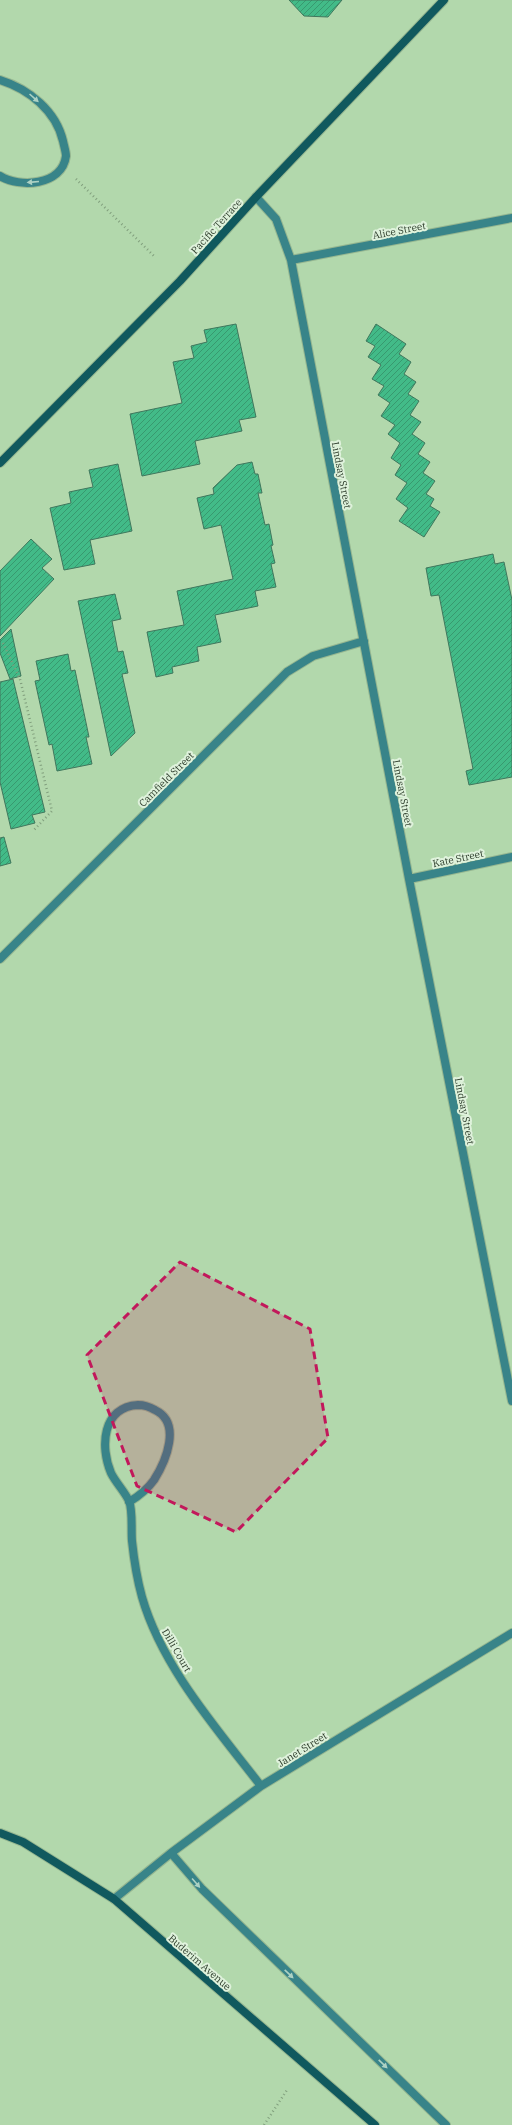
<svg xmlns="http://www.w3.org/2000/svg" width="512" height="2125" viewBox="0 0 512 2125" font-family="'IBM Plex Serif',serif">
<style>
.building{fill:url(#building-hatch);stroke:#40775d}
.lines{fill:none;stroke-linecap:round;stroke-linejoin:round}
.street-casing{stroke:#95b690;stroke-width:10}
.secondary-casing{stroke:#95b690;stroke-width:10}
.path{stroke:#819f7d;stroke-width:2.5;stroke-dasharray:1 3;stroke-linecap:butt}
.street{stroke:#388489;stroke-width:8}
.secondary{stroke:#10595e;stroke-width:8}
.oneway{fill:#add1c3}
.marked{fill:#c2185b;fill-opacity:0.2;stroke:#c2185b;stroke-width:3;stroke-dasharray:8 5;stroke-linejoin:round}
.labels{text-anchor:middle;stroke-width:4;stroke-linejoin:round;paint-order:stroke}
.street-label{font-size:10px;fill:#2e3d2c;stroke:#dff2dc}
</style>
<defs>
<pattern id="building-hatch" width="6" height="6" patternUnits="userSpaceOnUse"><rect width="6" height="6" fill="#42bb88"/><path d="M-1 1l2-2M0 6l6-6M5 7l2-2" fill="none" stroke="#38996f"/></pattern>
</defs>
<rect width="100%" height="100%" fill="#b2d8ac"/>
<path class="building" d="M289,0H342L328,17L304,16Z
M236,324L256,417L239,420L242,431L195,441L200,464L142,476L130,414L182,403L173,362L194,358L191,346L207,342L204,330Z
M376,324L406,344L399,354L411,362L404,374L416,382L408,394L419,401L410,415L421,422L412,434L425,443L418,454L430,462L423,473L435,481L426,494L434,499L430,506L440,512L424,537L399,521L408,508L396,499L407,483L395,475L401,465L391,458L400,443L388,434L395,425L381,416L390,403L378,395L384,386L372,379L381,365L368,357L375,346L366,341Z
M252,462L255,474H258L262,493H258L265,525L269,524L273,545L271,546L275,563L271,564L276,587L255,591L258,606L215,615L221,642L197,647L199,661L172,667L173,673L156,677L147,632L184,625L177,591L233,579L221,525L204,529L197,498L214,494L213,488L237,465Z
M118,464L132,531L90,540L95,564L64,570L50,508L71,503L69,492L93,487L89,470Z
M31,539L52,559L42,568L54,579L0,636V571Z
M493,554L495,564L504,562L512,600V777L469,785L466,771L473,769L439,595L431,596L426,568Z
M115,594L121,619L112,621L118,652L123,651L128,673L122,674L135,733L111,756L78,601Z
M11,629L21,676L10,679L0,653V640Z
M68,654L71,671L75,670L89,737H86L92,764L57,771L52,744L49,745L35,681L40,680L36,661Z
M13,679L45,812L32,815L35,823L11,829L0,782V682Z
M4,837L11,863L0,866V838Z"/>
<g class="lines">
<defs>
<path id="street" d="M0,80C29,89 56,111 63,141C64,146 66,152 66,156C62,186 19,188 0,176
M256,197L276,219L291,260L409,879L512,1401
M291,260L512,218
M409,879L512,857
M0,959L287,672L313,656L364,641
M129,1502C139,1496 147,1490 154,1480C166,1461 182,1423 155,1410C150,1407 144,1405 138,1405C102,1407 100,1447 111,1473C116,1483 125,1492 129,1501C133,1510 131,1530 132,1541C134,1560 137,1579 142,1597C162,1667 217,1729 261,1786
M171,1853L202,1889L446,2125
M114,1899L171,1853L261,1786L512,1633"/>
<path id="secondary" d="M0,463L180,281L256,197L444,0
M0,1833L23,1842L114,1899L375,2125"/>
</defs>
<use href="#street" class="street-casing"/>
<use href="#secondary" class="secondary-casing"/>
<path class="path" d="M76,179L154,256
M3,643L20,679L52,811L34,830
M264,2125L287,2090"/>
<use href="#street" class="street"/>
<use href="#secondary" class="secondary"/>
</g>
<defs><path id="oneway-solid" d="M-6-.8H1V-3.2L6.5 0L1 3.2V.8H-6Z"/></defs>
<g class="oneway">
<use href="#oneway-solid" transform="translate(34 98) rotate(42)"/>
<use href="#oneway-solid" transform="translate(33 182) rotate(175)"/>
<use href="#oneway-solid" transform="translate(196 1883) rotate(49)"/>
<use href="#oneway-solid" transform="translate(289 1974) rotate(44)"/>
<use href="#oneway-solid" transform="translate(383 2064) rotate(44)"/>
</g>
<path class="marked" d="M180,1262L310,1329L328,1438L236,1532L137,1486L87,1355Z"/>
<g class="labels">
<g class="street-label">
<text transform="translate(216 226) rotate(-48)" y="4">Pacific Terrace</text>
<text transform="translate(399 230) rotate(-11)" y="4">Alice Street</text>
<text transform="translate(342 475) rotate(79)" y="4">Lindsay Street</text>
<text transform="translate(166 779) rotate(-45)" y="4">Camfield Street</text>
<text transform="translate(403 793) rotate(79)" y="4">Lindsay Street</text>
<text transform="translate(458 858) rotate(-12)" y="4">Kate Street</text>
<text transform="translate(465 1111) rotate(79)" y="4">Lindsay Street</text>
<text transform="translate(177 1650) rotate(60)" y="4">Dilli Court</text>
<text transform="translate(302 1749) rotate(-32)" y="4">Janet Street</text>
<text transform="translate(200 1962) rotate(41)" y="4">Buderim Avenue</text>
</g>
</g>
</svg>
